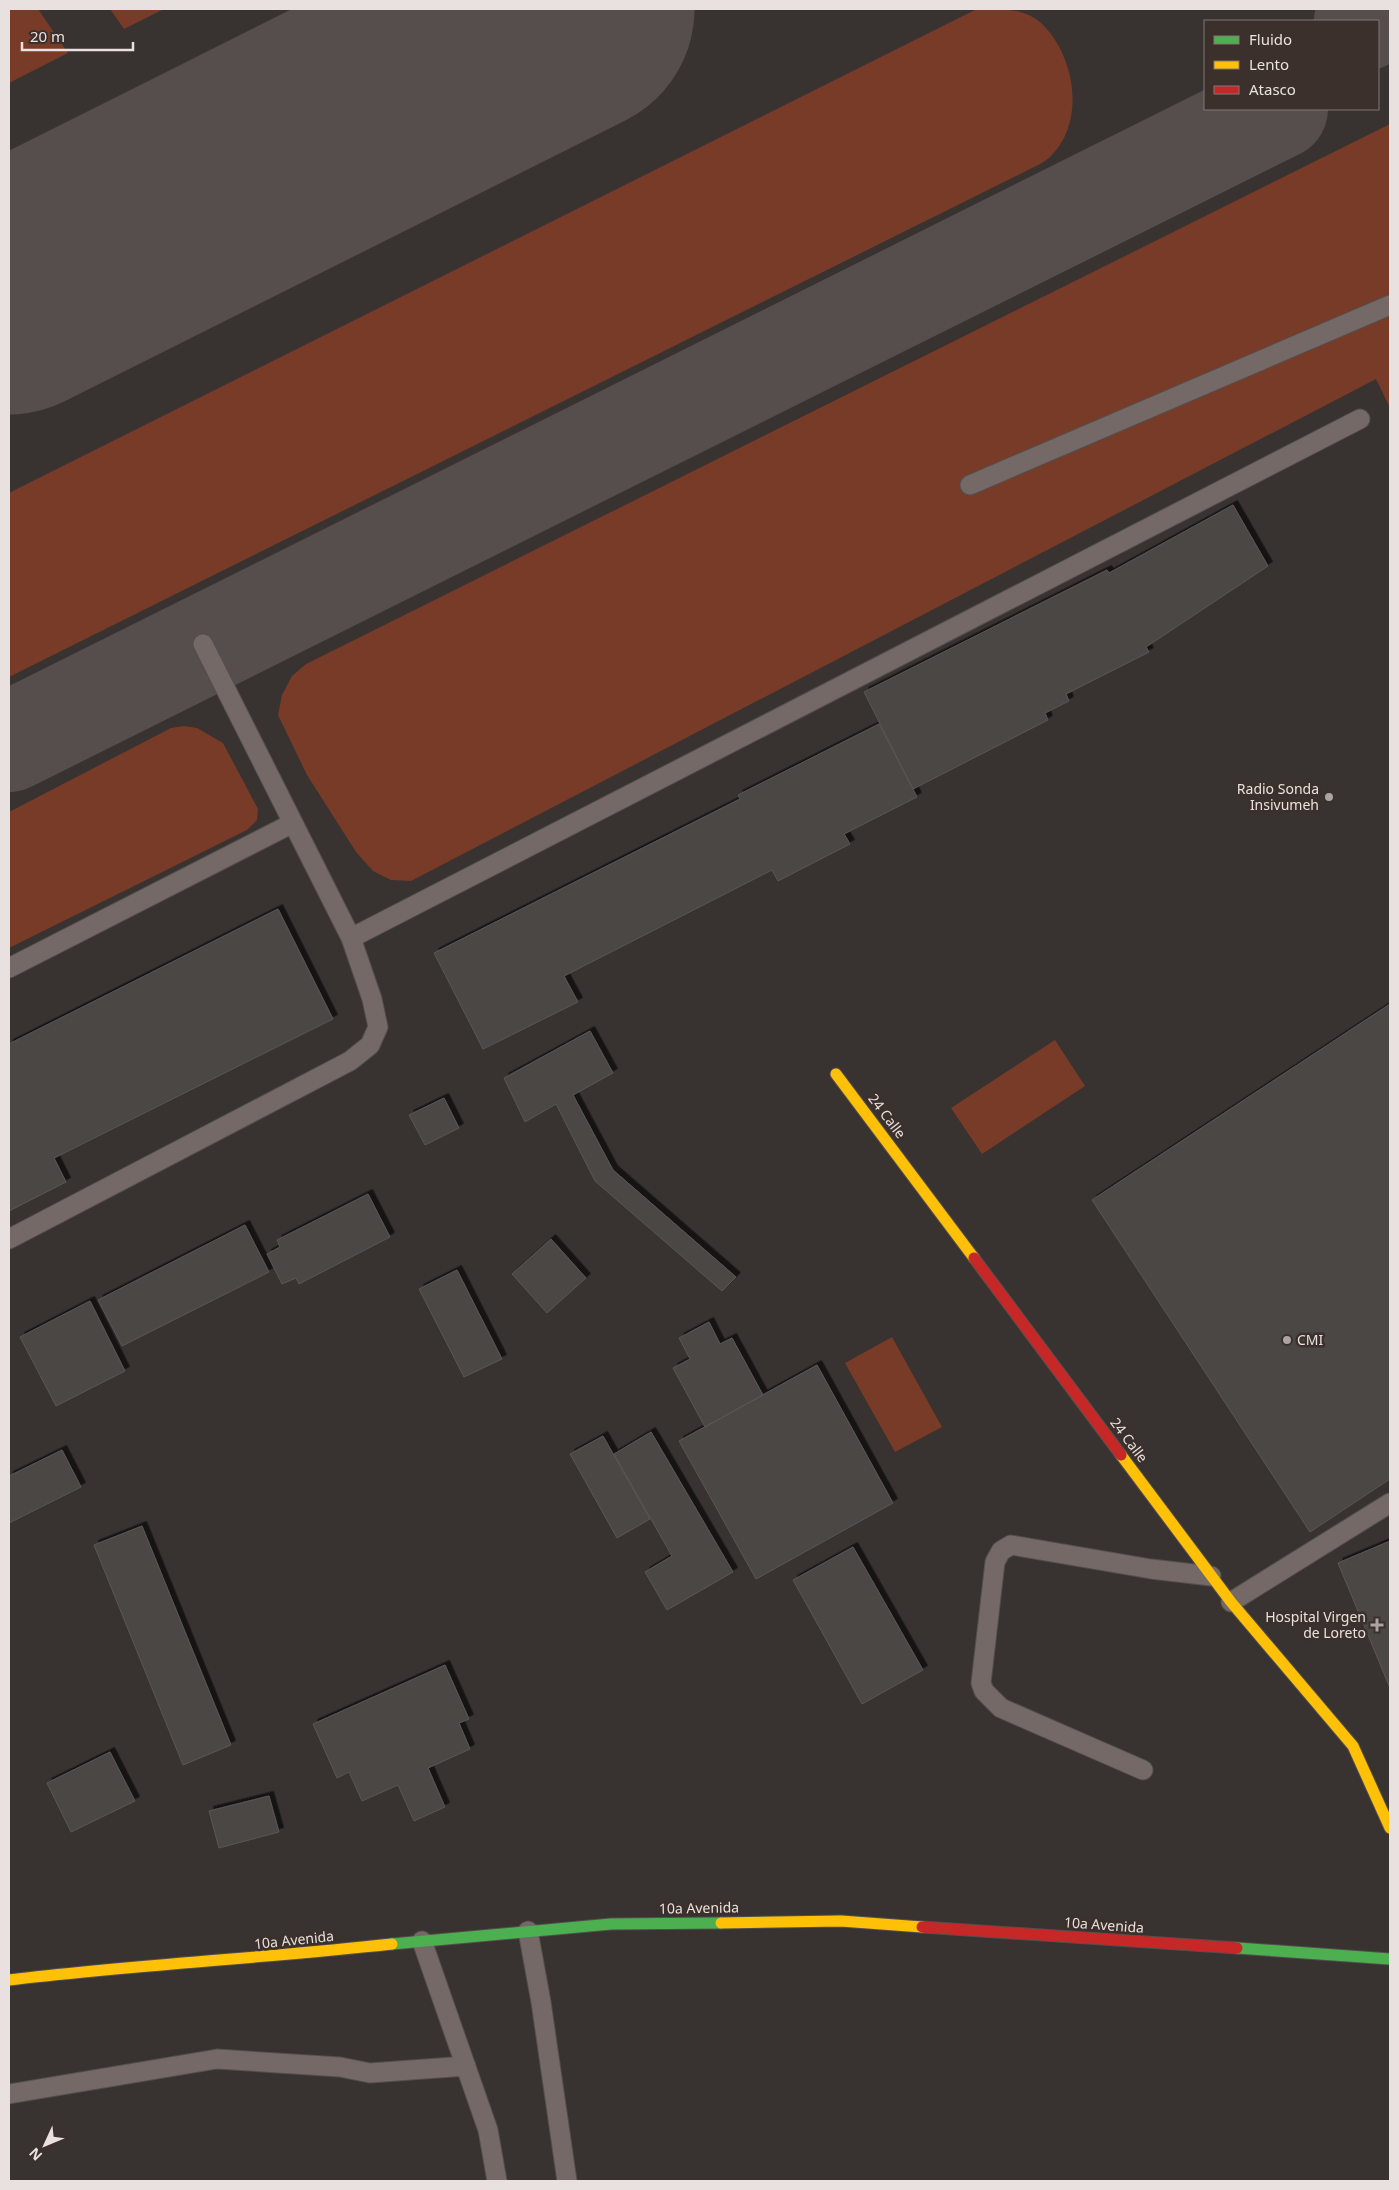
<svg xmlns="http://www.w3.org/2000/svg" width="1399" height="2190" viewBox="0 0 1399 2190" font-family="'Noto Sans',sans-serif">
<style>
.green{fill:#783b28}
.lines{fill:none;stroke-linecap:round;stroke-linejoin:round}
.taxiway{stroke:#564e4c;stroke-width:100}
.runway{stroke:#564e4c;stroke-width:249}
.building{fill:#4c4745;stroke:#5b5655;filter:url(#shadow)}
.lane-casing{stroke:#534f4d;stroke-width:21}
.fast-casing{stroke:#534f4d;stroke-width:13}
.slow-casing{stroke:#534f4d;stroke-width:13}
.jam-casing{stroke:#534f4d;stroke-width:13}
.lane{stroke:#746966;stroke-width:19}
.fast{stroke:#4caf50;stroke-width:11}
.slow{stroke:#ffc107;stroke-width:11}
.jam{stroke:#c62828;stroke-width:11}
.poi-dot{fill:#aba4a2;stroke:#3c302c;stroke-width:2}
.labels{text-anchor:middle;stroke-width:5;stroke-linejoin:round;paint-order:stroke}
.poi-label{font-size:14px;fill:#e9e1df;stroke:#3c302c;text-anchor:end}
.street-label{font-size:14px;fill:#e9e1df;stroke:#3c302c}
</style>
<defs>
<filter id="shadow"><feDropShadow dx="4.5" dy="-4.5" stdDeviation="0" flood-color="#0009"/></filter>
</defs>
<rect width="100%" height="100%" fill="#383230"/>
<path class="green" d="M9,9H38L68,53L9,83Z
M110,9H164L124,29Z
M977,9C997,9 1023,7 1040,22C1075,54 1087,121 1050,157C1045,162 1036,166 1030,169L9,677V493Z
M1390,124V408L1376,379L411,881L391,880L373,871L356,852L307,775L278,715L282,695L292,676L306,664Z
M184,726L197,728L223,743L258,809L257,820L247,830L9,948V812L171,728Z
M1055,1040L1085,1086L982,1154L951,1108Z
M892,1337L942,1427L895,1452L845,1363Z"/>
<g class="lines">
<path class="taxiway" d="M1364,21L1372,9
M9,742L1278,109"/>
<path class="runway" d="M9,290L570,9"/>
</g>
<path class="building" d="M1233,505L1268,566L1146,647L1149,652L1066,694L1069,701L1045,713L1048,720L913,789L864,692L1107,570L1109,573Z
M879,724L917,797L844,834L850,844L778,881L772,870L564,976L578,1002L483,1049L434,953L740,799L738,795Z
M278,909L333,1019L54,1158L66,1182L9,1211V1044Z
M1390,1004V1479L1310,1532L1092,1200Z
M590,1031L613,1073L573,1095L613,1170L736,1277L722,1291L595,1181L556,1104L525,1122L504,1078Z
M444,1098L459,1128L425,1145L409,1115Z
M368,1194L390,1237L299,1284L296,1278L282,1284L267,1254L280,1247L277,1240Z
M245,1225L269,1272L122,1346L98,1300Z
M551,1239L586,1278L547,1313L512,1274Z
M457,1270L502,1359L464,1377L419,1289Z
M90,1301L125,1371L56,1406L20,1337Z
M709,1322L720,1344L732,1338L763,1395L705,1427L673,1368L690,1359L679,1338Z
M817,1365L893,1503L756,1579L679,1441Z
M651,1432L733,1572L667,1610L645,1572L672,1556L614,1454Z
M603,1436L650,1519L617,1538L570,1454Z
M62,1450L81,1487L9,1523V1476Z
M142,1526L231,1745L183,1765L94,1545Z
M1390,1541V1688L1338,1563Z
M853,1547L923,1670L862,1704L793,1580Z
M445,1665L469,1719L459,1723L470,1749L428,1768L445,1807L414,1821L398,1785L362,1801L349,1772L337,1778L313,1724Z
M110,1752L135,1801L71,1832L47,1783Z
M269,1796L279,1832L219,1848L209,1811Z"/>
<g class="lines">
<defs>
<path id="lane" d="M970,485L1390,305
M351,938L1360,419
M9,968L293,823
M9,1239L350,1061L370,1045L378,1027L372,999L351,938L203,644
M1231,1602L1390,1503
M1143,1770L1001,1708L984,1691L981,1683L995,1562L1001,1551L1011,1545L1151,1569L1211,1576
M528,1931L541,2002L567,2181
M422,1941L488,2130L497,2181
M9,2094L217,2059L340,2067L370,2073L466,2066"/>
<path id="fast" d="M392,1944L611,1924L721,1923
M1237,1948L1390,1959"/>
<path id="slow" d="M836,1074L974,1258
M1121,1455L1231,1602L1353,1746L1390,1828
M721,1923L841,1921L922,1927
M9,1980C136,1965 265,1958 392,1944"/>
<path id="jam" d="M974,1258L1121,1455
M922,1927L1237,1948"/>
</defs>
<use href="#lane" class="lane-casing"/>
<use href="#fast" class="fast-casing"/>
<use href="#slow" class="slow-casing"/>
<use href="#jam" class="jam-casing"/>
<use href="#lane" class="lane"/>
<use href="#fast" class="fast"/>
<use href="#slow" class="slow"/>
<use href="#jam" class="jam"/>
</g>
<g class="poi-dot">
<circle cx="1329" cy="797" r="5"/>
<circle cx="1287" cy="1340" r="5"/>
<path d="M1374.5 1617.5h5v5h5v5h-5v5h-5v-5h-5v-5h5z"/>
</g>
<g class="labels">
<g class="poi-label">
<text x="1319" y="794">Radio Sonda<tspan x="1319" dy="16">Insivumeh</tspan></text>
<text x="1297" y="1345" text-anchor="start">CMI</text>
<text x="1366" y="1622">Hospital Virgen<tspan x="1366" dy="16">de Loreto</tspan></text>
</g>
<g class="street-label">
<text transform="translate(887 1116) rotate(53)" y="5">24 Calle</text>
<text transform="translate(1129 1440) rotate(53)" y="5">24 Calle</text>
<text transform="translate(699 1908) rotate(-1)" y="5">10a Avenida</text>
<text transform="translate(1104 1925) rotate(4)" y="5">10a Avenida</text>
<text transform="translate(294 1940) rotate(-6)" y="5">10a Avenida</text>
</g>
</g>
<rect width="1399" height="2190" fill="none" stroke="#e9e1df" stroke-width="20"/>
<rect x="1204" y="20" width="175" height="90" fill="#3c302c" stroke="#817774"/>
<rect x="1214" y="36" width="25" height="8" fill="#4caf50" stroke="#817774"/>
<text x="1249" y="45" font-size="15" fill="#e9e1df">Fluido</text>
<rect x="1214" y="61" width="25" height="8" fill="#ffc107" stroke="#817774"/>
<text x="1249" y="70" font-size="15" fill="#e9e1df">Lento</text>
<rect x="1214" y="86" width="25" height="8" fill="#c62828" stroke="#817774"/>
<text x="1249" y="95" font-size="15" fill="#e9e1df">Atasco</text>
<g transform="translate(45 2145) rotate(226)" stroke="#3c302c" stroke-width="4" paint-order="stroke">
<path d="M0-4L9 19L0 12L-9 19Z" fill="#e9e1df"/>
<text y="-8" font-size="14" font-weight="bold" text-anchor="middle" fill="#e9e1df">N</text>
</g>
<path d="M22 42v8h111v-8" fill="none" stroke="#e9e1df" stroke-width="2.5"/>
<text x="30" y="42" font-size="15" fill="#e9e1df" stroke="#3c302c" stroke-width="4" paint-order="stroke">20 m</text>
</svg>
